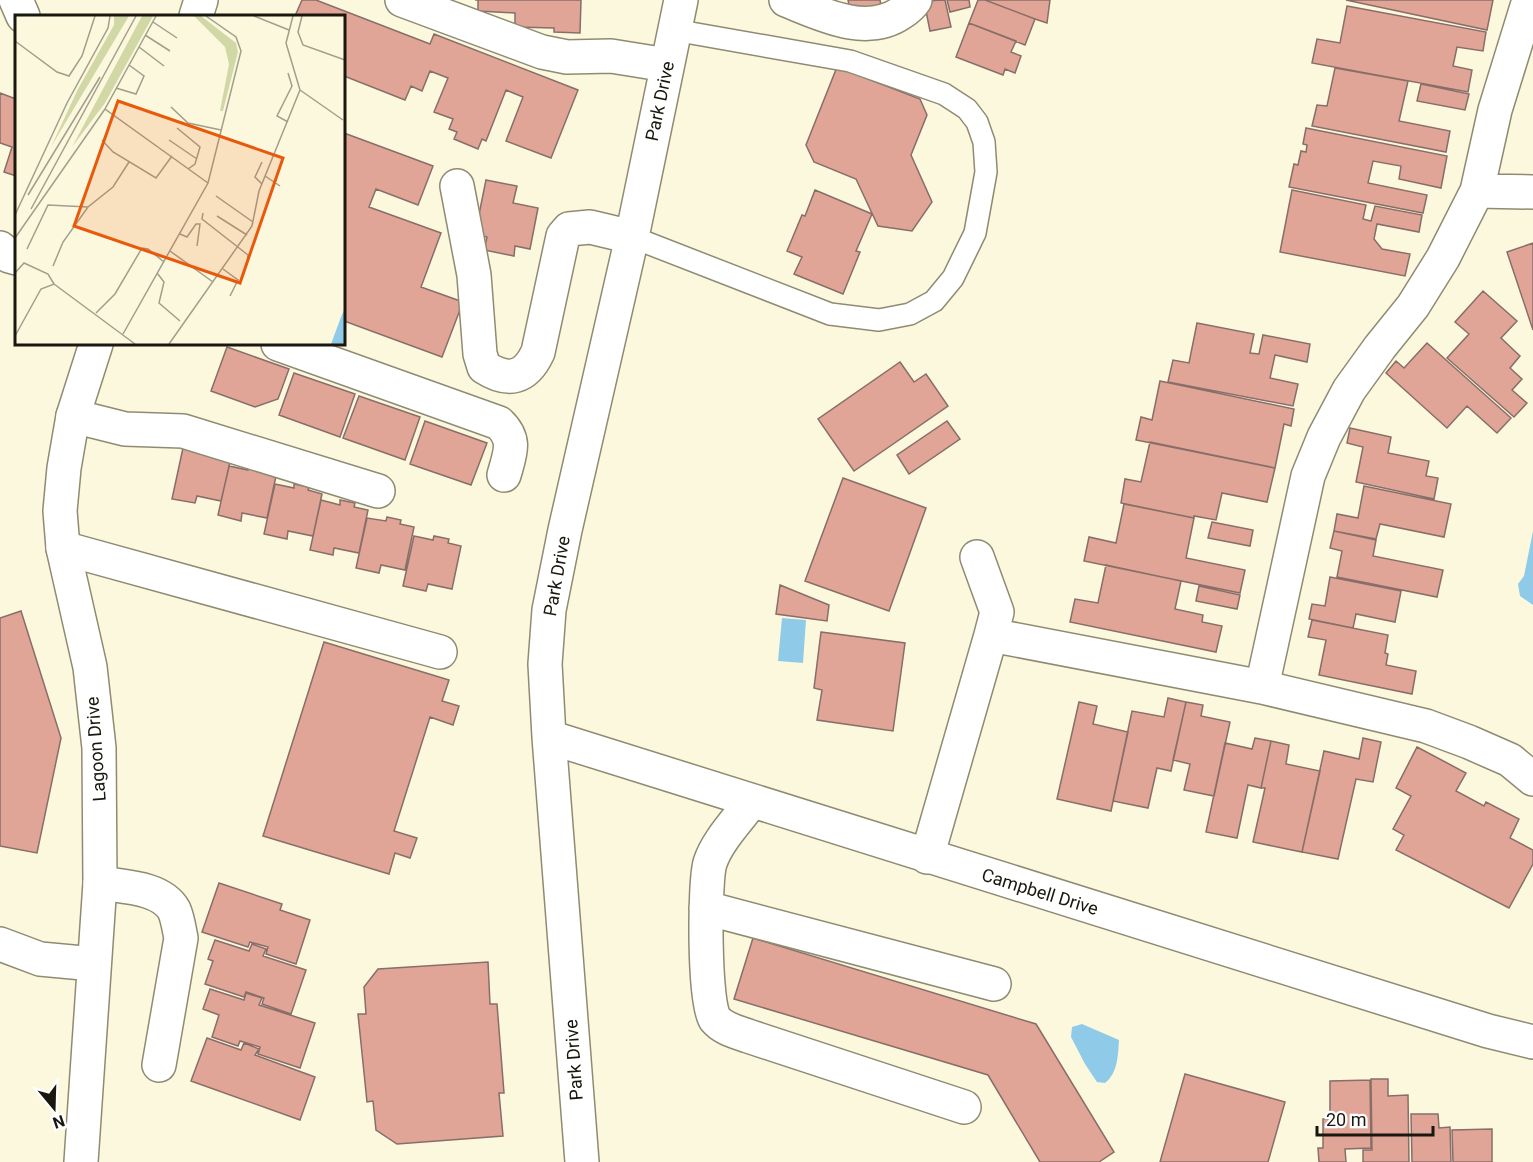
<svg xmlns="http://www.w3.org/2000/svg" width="1533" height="1162" viewBox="0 0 1533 1162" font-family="Roboto,sans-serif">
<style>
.water{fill:#8fcbe8}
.building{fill:#e1a598;stroke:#886e68;stroke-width:1.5}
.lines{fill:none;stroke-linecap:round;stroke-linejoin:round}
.lane-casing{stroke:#8f8b73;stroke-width:24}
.street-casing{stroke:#8f8b73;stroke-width:36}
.secondary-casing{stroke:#8f8b73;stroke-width:36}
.lane{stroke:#fff;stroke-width:21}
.street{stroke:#fff;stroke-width:33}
.secondary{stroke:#fff;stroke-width:33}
.labels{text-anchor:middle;stroke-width:4.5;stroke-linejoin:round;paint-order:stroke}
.street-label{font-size:18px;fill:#19170e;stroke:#fff}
.inset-road{fill:none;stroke:#a19e8b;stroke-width:1.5}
.view{fill:#e8590c;fill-opacity:0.15;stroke:#e8590c;stroke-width:3}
.inset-edge{fill:none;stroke:#19170e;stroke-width:3}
</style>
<rect width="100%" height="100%" fill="#fcf8de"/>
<path class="water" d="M1533,531V605L1520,596L1518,584L1524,576Z
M782,618L806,620L803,663L778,661Z
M1082,1024L1119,1040C1118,1055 1118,1073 1105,1083L1097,1082L1085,1064L1071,1037L1072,1027Z"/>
<path class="building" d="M302,0H316L430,44L434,34L578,90L551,158L506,141L523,97L506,90L486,141L482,139L478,149L454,139L457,132L449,129L453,119L434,112L448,78L430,71L422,91L411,86L405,100L344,76V16H295Z
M475,0H581L580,33L554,32V28L515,27V13L478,11V0Z
M848,0H880L881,5L850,10Z
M945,0L951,27L930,31L924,1Z
M947,0H969L970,7L950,12Z
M978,0H985L1035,19L1025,45L969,23Z
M985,0H1050L1047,23L1035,19Z
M1346,0H1493L1487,30Z
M1347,6L1486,32L1483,51L1457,47L1453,66L1472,70L1468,92L1312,63L1317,39L1340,43Z
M969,23L1016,41L1011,52L1021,56L1015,73L1005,69L1003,75L956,57Z
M837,67L920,99L927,115L911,155L932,202L912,231L878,226L856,179L814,162L806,145Z
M1335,68L1408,81L1399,121L1450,131L1446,152L1312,126L1317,105L1327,106Z
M1421,84L1469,94L1465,110L1417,101Z
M0,93L16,99V176L4,172L12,147L0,143Z
M1306,128L1447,156L1441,188L1399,179L1401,166L1373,161L1368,183L1427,195L1423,213L1289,187L1294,164L1298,165L1301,151L1306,152L1307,145L1303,144Z
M344,133L433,166L418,205L376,189L369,207L441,233L421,287L463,302L442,357L344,321Z
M486,180L517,186L513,203L538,208L530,249L515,246L514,256L484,250L487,237L475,234Z
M815,190L872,214L856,251L860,252L843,294L794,274L802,257L787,251L802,215L805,216Z
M1292,190L1366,205L1363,219L1371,221L1375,206L1422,215L1419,232L1377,224L1374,239L1382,249L1410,254L1405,276L1280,252Z
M1533,243V330L1507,252Z
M1483,291L1517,321L1501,338L1520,356L1510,368L1522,379L1512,390L1527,403L1514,417L1447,358L1469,334L1455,322Z
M1197,323L1254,334L1250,353L1259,354L1263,335L1310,344L1307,362L1275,355L1270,378L1298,384L1293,406L1168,382L1173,360L1189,363Z
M1427,343L1511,418L1497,433L1467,406L1447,428L1386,373L1396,361L1404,368Z
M227,347L289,369L278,399L255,407L211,391Z
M900,362L914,382L926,374L948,406L854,471L818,419Z
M294,373L355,394L340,437L279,415Z
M1160,381L1294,409L1291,426L1284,424L1275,468L1136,440L1141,417L1152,420Z
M359,396L420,417L405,460L343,438Z
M425,421L487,443L471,485L410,464Z
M947,421L960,439L909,474L897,455Z
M1350,428L1391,437L1388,453L1429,461L1426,476L1438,478L1434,499L1356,482L1363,447L1347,443Z
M1150,442L1275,468L1267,502L1222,493L1216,520L1194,516V518L1121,503L1125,479L1141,482Z
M183,448L231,458L221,501L197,496L195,503L172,499Z
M249,465L263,469L262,473L276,476L267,518L242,513L241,521L218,515L229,466L248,470Z
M843,478L926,508L889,611L805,581Z
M275,484L294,488V484L309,487L308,490L322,494L313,536L288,531L287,539L264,534Z
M1364,486L1451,504L1444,537L1380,524L1376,539L1334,531L1337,514L1358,518Z
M321,500L340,505V500L355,503L354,507L368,510L359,553L334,548L333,555L310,550Z
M1124,504L1194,518L1186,558L1245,570L1240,593L1084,561L1089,537L1116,543Z
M387,517L401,520L400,524L414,527L405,570L381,565L379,573L356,568L367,518L386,521Z
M1212,522L1253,530L1250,546L1208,538Z
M1334,531L1376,540L1373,556L1443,570L1437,597L1337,577L1342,551L1330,548Z
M414,536L433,540L434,536L449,539L448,543L461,546L452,589L428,584L426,591L403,586Z
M1106,565L1181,581L1175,609L1203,615L1202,622L1222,626L1216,652L1070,622L1075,599L1098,603Z
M1330,577L1401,591L1395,622L1356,614L1353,628L1309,619L1312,604L1325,606Z
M780,585L829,605L827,621L776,614Z
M1199,586L1240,595L1237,609L1196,601Z
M21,611L61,738L37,853L0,846V618Z
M1312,620L1388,635L1385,653L1388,654L1386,665L1416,671L1412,694L1319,675L1326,640L1308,637Z
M821,632L905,643L893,731L817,720L822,690L814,688Z
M324,642L449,680L442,701L459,706L453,725L430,717L394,831L417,838L410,858L395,853L389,874L263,836Z
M1168,698L1186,702L1171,771L1157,768L1148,808L1113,801L1132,711L1164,717Z
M1079,702L1097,706L1093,724L1128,732L1111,811L1057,799Z
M1186,702L1203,705L1201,716L1230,722L1214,796L1184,790L1190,764L1173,760Z
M1255,738L1271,741L1261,788L1248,785L1237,838L1206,832L1225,743L1252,749Z
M1363,738L1381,742L1373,782L1356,779L1338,859L1302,852L1324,751L1359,759Z
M1271,741L1289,745L1286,764L1320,771L1302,852L1253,842L1265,788H1261Z
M1417,747L1466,773L1456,791L1484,806L1486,802L1519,819L1510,838L1533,850V864L1509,908L1396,850L1404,835L1393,829L1411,796L1396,788Z
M219,883L282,904L280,910L310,920L296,964L266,954L268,947L250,942L248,947L202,932Z
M753,938L1036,1024L1114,1152L1099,1162H1040L988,1075L734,999Z
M215,940L249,951L252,944L266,949L263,956L306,970L291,1014L262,1004L264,998L246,992L244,997L205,984L213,961L208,959Z
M488,962L490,1004H497L504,1093H499L503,1136L397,1144L376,1130L373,1101L367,1102L358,1014H366L364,987L378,969Z
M210,989L244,1000L246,993L262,998L259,1005L315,1023L300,1068L258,1054L260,1047L240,1041L238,1046L212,1037L219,1015L203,1009Z
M207,1038L241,1050L244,1043L259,1049L255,1055L315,1077L300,1120L191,1081Z
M1185,1074L1285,1102L1268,1162H1160Z
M1371,1079H1388V1096L1408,1095L1409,1162H1363V1150H1372Z
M1370,1080L1371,1148L1345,1149L1346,1162H1319L1318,1148H1323V1119H1330V1081Z
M1411,1114H1438L1439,1128L1450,1127L1451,1162H1412Z
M1492,1129V1162H1453L1452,1130Z"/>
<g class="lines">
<defs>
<path id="lane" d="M632,237L830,314L879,320L910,314L934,301L953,278L975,233L986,172L984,142L977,122L967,109L944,94L850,61L674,30"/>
<path id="street" d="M16,0L23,16
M402,0L542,52L567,57L611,56L667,65
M786,0C821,14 866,37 901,13C907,9 911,6 915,0
M457,186L474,275L480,354L484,367C509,383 526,378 538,352L563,236L569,229L590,227L632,237
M1477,191L1533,192
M0,248L9,256L16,258
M278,344L499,423C517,440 510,453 504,475
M73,416L125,429L183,431L378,491
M63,548L440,652
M977,557L997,612L991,635
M1262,687L1308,476L1324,437L1349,390L1380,347L1413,306L1443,258L1477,191L1495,110L1529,0
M549,737L1488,1031L1533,1042
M751,802C738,820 717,841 710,863C704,883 704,1006 715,1019C723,1029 737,1032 748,1036L964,1107
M927,857L991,635L1262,687L1426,726L1469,742L1510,760L1533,779
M100,883C123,887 161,887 174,910C178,919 179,929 181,938L159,1065
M706,908L994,984
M0,944L40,959L94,964
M582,1162L549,737L545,664L549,610L565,530L632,237L681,0"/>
<path id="secondary" d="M196,16L201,0
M81,1162L100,883L99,748L90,667L63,548L60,511L64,468L73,416L96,344"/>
</defs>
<use href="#lane" class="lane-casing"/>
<use href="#street" class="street-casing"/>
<use href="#secondary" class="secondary-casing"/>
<use href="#lane" class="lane"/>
<use href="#street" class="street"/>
<use href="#secondary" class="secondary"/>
</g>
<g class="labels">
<g class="street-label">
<text transform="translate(660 101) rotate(-78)" y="6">Park Drive</text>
<text transform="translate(557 576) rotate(-80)" y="6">Park Drive</text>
<text transform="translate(96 749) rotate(-94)" y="6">Lagoon Drive</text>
<text transform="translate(1040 892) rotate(17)" y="6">Campbell Drive</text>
<text transform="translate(574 1060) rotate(-94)" y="6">Park Drive</text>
</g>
</g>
<g transform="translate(15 15)">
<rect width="330" height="330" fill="#fcf8de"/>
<path d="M99,1H114L36,132L63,74L99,10ZM127,1H138L90,88L57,132ZM179,1H186L221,28L223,37L208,96H205L214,49L210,32Z" fill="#d1d8a6"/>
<path d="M330,293V329H316L326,302Z" fill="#8fcbe8"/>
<path class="inset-road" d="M141,1L90,94L193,168M239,1L274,15M287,1L283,17L288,30L330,45M138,7L162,23M130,20L155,36M0,26L42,57L54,61L67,41L80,1M124,32L149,51M101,73L121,79L129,61L114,50M285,75L328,105M156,92L173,108L206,115M273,107L262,101L277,71L273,58M162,113L185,132L180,149L173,154M87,125L98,137L141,163L157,141M154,125L182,144M250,161L265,171M247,169L240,162L247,147M13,180L85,62M201,181L238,207M16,194L121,1M188,198L187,204L233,240L232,249M0,200L52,88L93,13L95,1M202,201L232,220M165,219L172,222L181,209H185L182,231M0,223L90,94M12,234L33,190L73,192M155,236L198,267M38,251L48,227L73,192L98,172L114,147M208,254L223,265L215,281M0,258L9,248L33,259L39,269M142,258L149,267L144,288L165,306M81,298L100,279L127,233L133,234L149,247M108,319L193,168L226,36L221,22L191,1M0,321L26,274L39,269L120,329M154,329L237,211L244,176L285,75L271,28L278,1"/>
<path class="view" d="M103,86L268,143L225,268L59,211Z"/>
<rect width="330" height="330" class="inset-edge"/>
</g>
<g transform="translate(54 1108) rotate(161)" stroke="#ffffff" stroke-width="4.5" paint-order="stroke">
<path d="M0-4.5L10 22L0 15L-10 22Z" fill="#19170e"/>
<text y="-9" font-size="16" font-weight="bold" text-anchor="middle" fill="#19170e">N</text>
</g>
<path d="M1317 1126v9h116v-9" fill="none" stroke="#19170e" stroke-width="3"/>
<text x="1326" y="1126" font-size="18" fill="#19170e" stroke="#ffffff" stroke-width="4.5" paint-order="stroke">20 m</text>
</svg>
